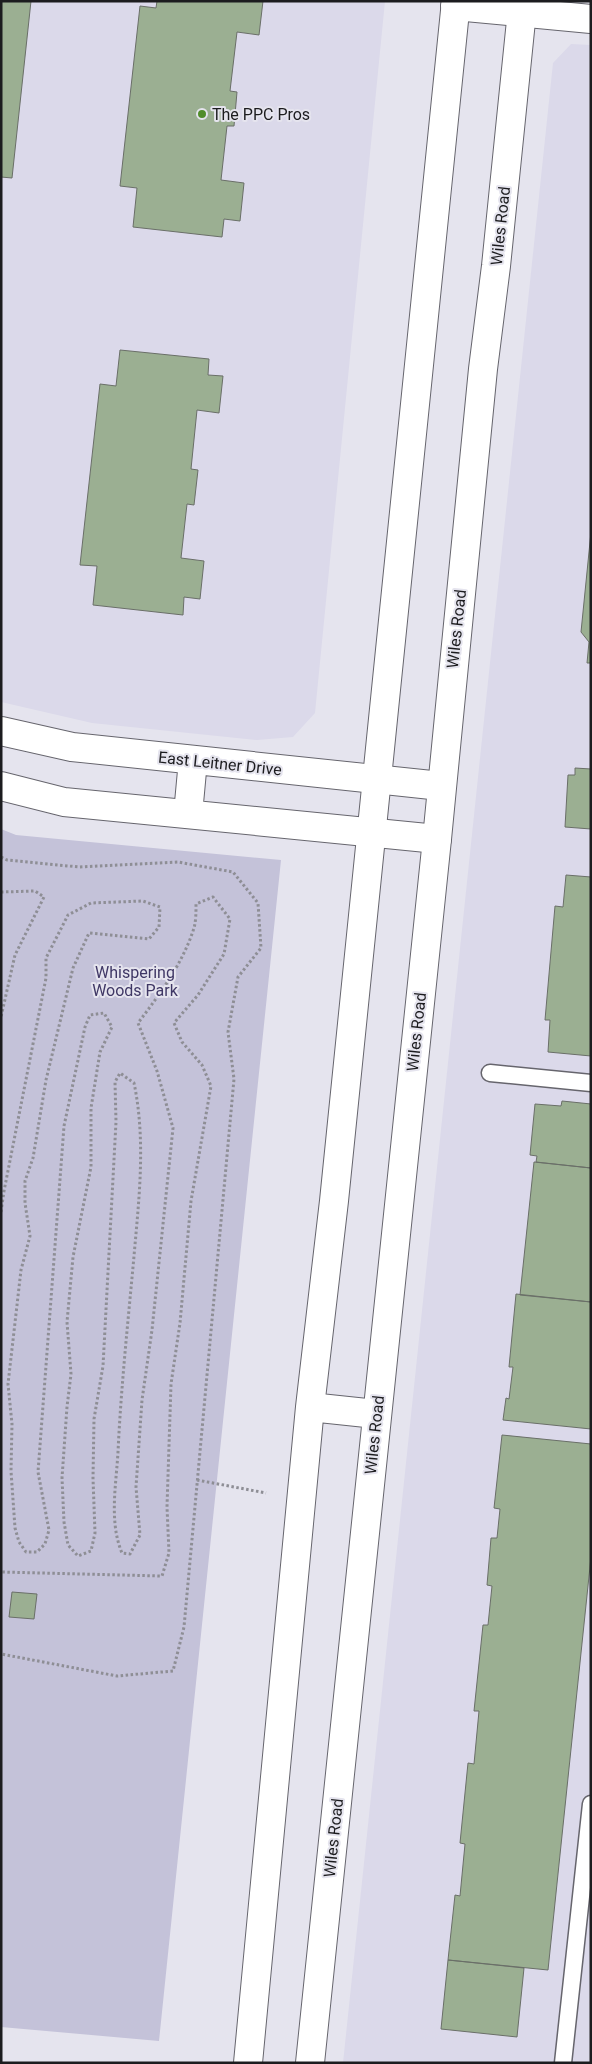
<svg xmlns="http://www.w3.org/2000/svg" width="592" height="2064" viewBox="0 0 592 2064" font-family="Roboto,sans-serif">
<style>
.built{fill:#dbd9ea}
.green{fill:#c4c2d9}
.building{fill:#9baf92;stroke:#6a6f68}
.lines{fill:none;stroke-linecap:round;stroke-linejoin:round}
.lane-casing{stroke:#66656d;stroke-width:19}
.street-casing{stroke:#66656d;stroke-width:30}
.secondary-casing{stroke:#66656d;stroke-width:30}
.path{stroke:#8e8e95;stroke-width:3;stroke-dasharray:2.5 2.5;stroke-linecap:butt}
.lane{stroke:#fff;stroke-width:16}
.street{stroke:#fff;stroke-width:28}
.secondary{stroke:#fff;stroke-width:28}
.poi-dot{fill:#518d2b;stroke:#e5e4ee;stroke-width:2}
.labels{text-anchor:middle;stroke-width:4;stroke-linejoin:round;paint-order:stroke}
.poi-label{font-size:16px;fill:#1c1c1f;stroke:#e5e4ee;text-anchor:start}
.street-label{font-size:16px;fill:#1c1c1f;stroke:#e5e4ee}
.park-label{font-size:16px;fill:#3f3765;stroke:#e5e4ee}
</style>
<rect width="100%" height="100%" fill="#e5e4ee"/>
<path class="built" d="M1,1H385L315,713L293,737L257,740L92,723L1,702Z
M571,44L591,45V2063H343L553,63Z"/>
<path class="green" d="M1,829L16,835L281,860L159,2041L1,2027Z"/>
<path class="building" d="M1,1H31L12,178L1,177Z
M157,1H263L259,35L237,32L230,91L237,92L234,126H227L221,180L244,183L240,221L224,219L222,237L133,227L137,188L120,186L140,6L156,8Z
M120,350L209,359L208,375L223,376L219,413L197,410L191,469L198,470L194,505L187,504L181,558L204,561L200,599L184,597L183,615L93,605L97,566L80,565L100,384L116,386Z
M591,532V531V663H587L589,642L581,632Z
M575,768L591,769V829L565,827L568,775H575Z
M566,875L591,877V1056L548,1052L550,1020H545L555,906L563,907Z
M562,1101L591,1104V1168L536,1162L537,1156L530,1155L535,1104L561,1106Z
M534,1162L591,1168V1302L520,1295Z
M516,1294L591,1302V1429L503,1420L506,1398L509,1399L513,1367H509Z
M502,1435L591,1444V1557L548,1970L448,1960L455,1895L460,1896L465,1844L460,1843L468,1763L474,1764L479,1711H474L483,1625H488L492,1586L487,1585L491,1538H497L500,1509L494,1508Z
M12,1592L37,1594L34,1619L9,1617Z
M448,1960L524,1968L517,2037L441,2029Z"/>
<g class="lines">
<defs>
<path id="lane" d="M490,1073L591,1083
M563,2063L591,1804"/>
<path id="street" d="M455,6L591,19
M1,731L72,747L441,786
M1,786L64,802L437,839
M188,814L193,760"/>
<path id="secondary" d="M310,1407L376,1414
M248,2063L310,1407L334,1201L456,1
M310,2063L437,839L483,369L496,266L523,1"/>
</defs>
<use href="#lane" class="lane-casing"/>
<use href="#street" class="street-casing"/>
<use href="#secondary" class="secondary-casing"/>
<path class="path" d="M1,857L7,860L79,867L178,862L233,872L258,903L261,948L238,977L228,1032L234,1079L184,1627L173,1671L117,1676L1,1654
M1,892L35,891L44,897L15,955L1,1017
M1,1212L4,1191L46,978V958L68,915L91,903L143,901L160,907L159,927L149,939L89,933L73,968L46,1080L33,1158L25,1181V1203L30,1236L21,1270L8,1384L12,1424L11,1471L15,1528L19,1542L26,1552H37L45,1544L49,1530L38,1472L64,1126L85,1027L90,1015L104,1013L112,1027L100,1052L91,1108V1167L73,1257L67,1322L71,1374L67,1407L62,1478L64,1522L68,1545L78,1556L91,1551L95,1533L93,1478L94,1419L103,1366L116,1122L115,1082L120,1073L134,1083C146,1140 139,1199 134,1256C128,1322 121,1387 118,1452C116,1486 109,1522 122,1553L130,1554L140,1535L136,1487L142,1400L152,1330L173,1128L157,1071L138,1023C160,994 183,963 194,928C196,921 196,912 196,904L213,897L230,919L224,954L198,995L174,1023L182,1042L202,1065L211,1086L191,1201L180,1323L171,1384L167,1507L169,1553L162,1576L1,1572
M197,1480L266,1493"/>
<use href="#lane" class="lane"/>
<use href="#street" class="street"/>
<use href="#secondary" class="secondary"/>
</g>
<circle class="poi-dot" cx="202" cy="114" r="5"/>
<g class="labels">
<g class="poi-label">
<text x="212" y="120">The PPC Pros</text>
</g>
<g class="street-label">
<text transform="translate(500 226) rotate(-84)" y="6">Wiles Road</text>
<text transform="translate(456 629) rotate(-84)" y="6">Wiles Road</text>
<text transform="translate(220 763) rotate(6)" y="6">East Leitner Drive</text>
<text transform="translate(416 1032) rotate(-84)" y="6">Wiles Road</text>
<text transform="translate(374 1435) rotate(-84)" y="6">Wiles Road</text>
<text transform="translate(333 1838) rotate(-84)" y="6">Wiles Road</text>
</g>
<g class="park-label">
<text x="135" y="978">Whispering<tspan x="135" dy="18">Woods Park</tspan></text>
</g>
</g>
<rect width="592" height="2064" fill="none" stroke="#1c1c1f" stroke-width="5"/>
</svg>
